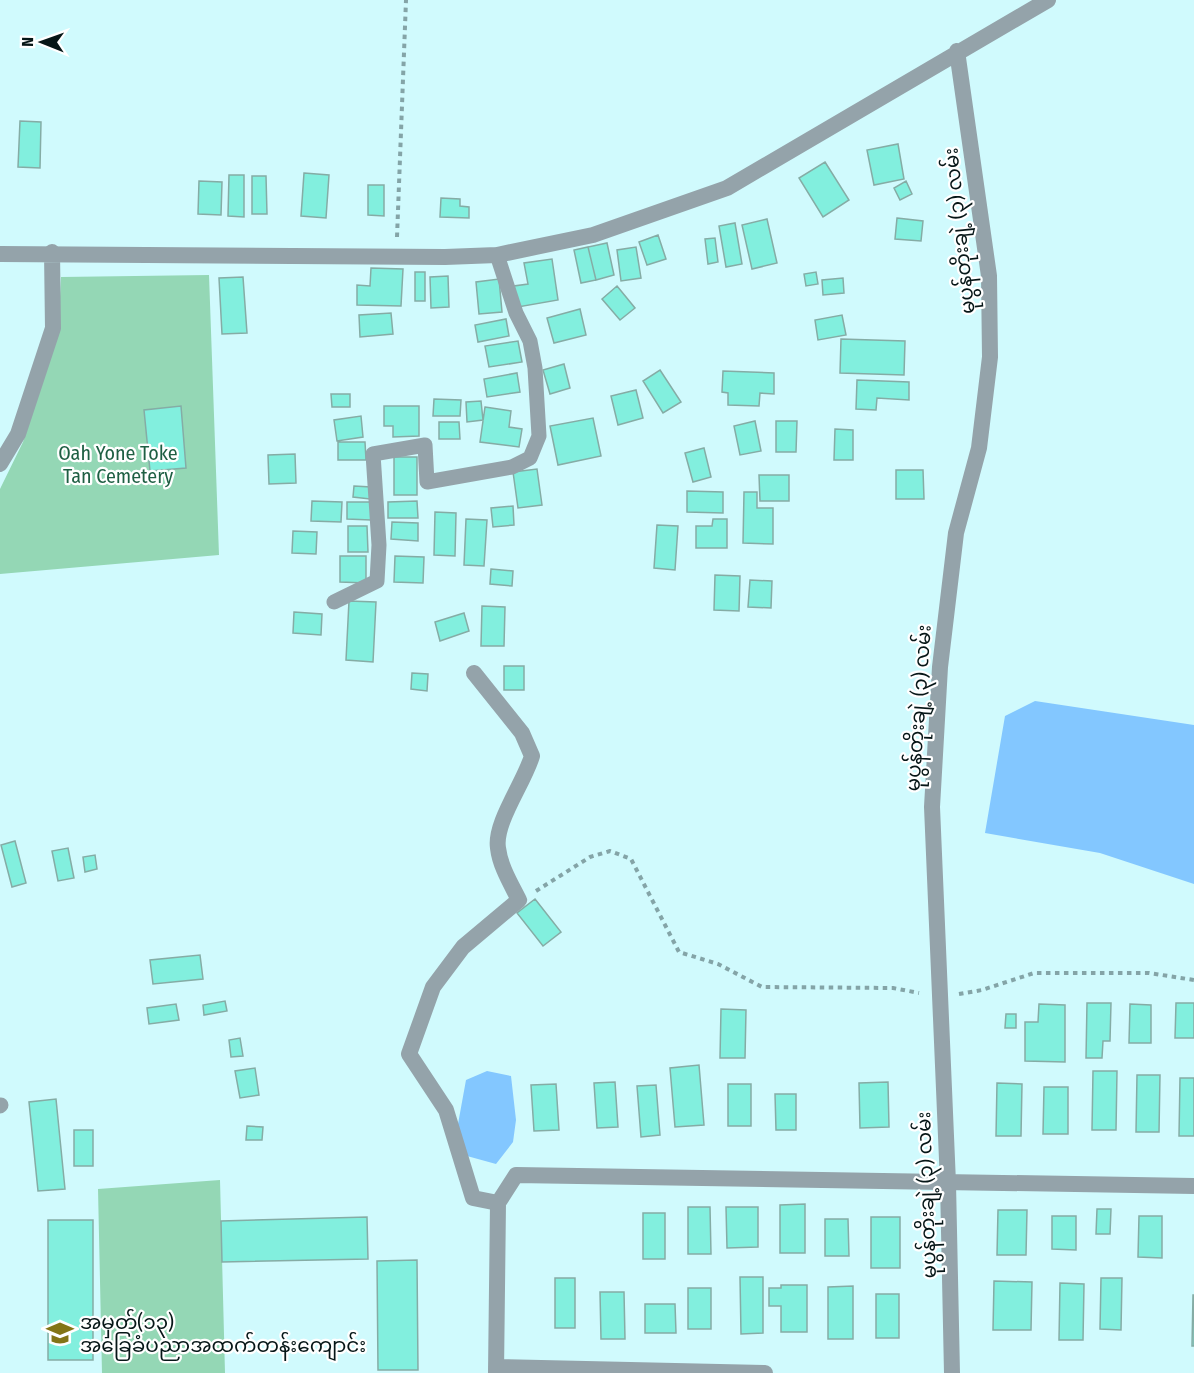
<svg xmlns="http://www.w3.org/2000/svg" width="1194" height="1373" viewBox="0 0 1194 1373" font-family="'Fira Sans Condensed','Noto Sans Myanmar',sans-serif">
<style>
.green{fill:#94d7b5}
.water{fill:#83c7ff}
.building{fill:#82efde;stroke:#85aca5;stroke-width:1.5}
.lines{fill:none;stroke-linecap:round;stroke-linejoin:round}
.path{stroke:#84a4a7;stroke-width:4;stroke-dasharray:4.5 4.5;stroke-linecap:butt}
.service{stroke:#94a3aa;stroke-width:15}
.minor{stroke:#94a3aa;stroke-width:16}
.labels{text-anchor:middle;stroke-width:4.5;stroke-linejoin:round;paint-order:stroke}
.street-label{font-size:20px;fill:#061617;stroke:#fff}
.park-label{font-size:20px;fill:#1e5f43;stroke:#fff}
.poi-label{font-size:20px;fill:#061617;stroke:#fff;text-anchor:start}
</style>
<rect width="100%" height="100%" fill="#d0fafd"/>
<path class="green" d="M209,275L219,555L0,574V489L23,442L58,335L61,277Z
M220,1180L225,1373H102L98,1189Z"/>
<path class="water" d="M1035,701L1194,725V884L1100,853L985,833L1005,716Z
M487,1071L511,1076L516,1120L513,1142L496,1164L467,1156L456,1135L466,1080Z"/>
<path class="building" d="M20,121L41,122L40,168L18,167Z
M898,144L904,179L874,185L867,150Z
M825,162L849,200L823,217L799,178Z
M304,173L329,175L326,218L301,216Z
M229,175H244V217L228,216Z
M252,176H266L267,214H252Z
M199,181L222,182L221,215L198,214Z
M906,181L912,194L900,200L894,188Z
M368,185H384V216L368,215Z
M441,198L460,199V206L469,207V218L440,217Z
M897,218L923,221L921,241L895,239Z
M767,219L777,263L752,269L742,225Z
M735,223L742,264L726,267L719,226Z
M658,235L666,259L647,265L639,242Z
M715,238L718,262L708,264L705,239Z
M607,243L614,275L596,280L588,247Z
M588,247L596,280L581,283L574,250Z
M636,247L641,278L621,281L617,250Z
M552,259L558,300L518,307L514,286L528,284L524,263Z
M371,268L403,269L401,306L357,305V285L370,286Z
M415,272H425V301H415Z
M816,272L818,284L806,286L804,274Z
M448,276L449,307L431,308L430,277Z
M243,277L247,333L222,334L219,278Z
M843,278L844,293L823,295L822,280Z
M499,279L502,312L479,314L476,282Z
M617,286L635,308L620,320L602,299Z
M580,309L586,335L554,343L547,318Z
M391,313L393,334L360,337L359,315Z
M842,315L846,335L818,340L815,320Z
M506,319L509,336L478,342L475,325Z
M841,339L905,341L904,375L840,373Z
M518,341L522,362L489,367L485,346Z
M564,364L570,388L550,394L543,370Z
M660,370L681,402L663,413L643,381Z
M723,371L774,373V394L760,393L759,406L728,405V393L722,392Z
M517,373L520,392L487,397L484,379Z
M857,380L909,382V400L877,398L876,410L856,409Z
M636,390L643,418L618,425L611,396Z
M331,394H350V407H332Z
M434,399L461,400L460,416H433Z
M481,401L483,420L467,422L466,402Z
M181,406L186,468L150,471L144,410Z
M384,406H419V436L393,437V426H384Z
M485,407L511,411L509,427L522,429L519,447L480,442Z
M361,416L363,437L337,441L334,420Z
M593,418L601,456L558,465L550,426Z
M755,421L761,451L740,455L734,426Z
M776,421H797L796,452H776Z
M439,422H459L460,439H439Z
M835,429L853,430V460H834Z
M338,442H365L366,460H338Z
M704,448L711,477L693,482L685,453Z
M295,454L296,483L269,484L268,455Z
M394,457H417V495H394Z
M537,469L542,505L518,508L513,472Z
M896,470H923L924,499H896Z
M759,475H789V501H760Z
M354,486L371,487L370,499L353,497Z
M687,491L723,492V513L687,512Z
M744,492H757V508H773V544L743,543Z
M312,501L342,502L341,522L311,521Z
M417,501L418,518H388V502Z
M347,502H371V520L347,519Z
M513,506L514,525L493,527L491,508Z
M435,512L456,513L455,556L434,555Z
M466,519L487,520L484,566L464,565Z
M713,519H727V548H696V526H712Z
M392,522L418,523V541L391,539Z
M657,525L678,526L675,570L654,568Z
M348,526H367L368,552H348Z
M293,531L317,532L316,554L292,553Z
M340,556H366V583L340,582Z
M395,556L424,557L423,583L394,582Z
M491,569L513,571L512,586L490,584Z
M715,575L740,576L739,611L714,610Z
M750,580L772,581L771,608L748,607Z
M349,601L376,602L373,662L346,660Z
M482,606L505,607L504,646H481Z
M294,612L322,614L321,635L293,633Z
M464,613L469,631L440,641L435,622Z
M504,666H524V690H504Z
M412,673L428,674L427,691L411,689Z
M15,841L26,883L12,887L1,845Z
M68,848L74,878L58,881L52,851Z
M95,855L97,869L85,872L83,857Z
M535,899L561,932L543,946L517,913Z
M200,955L203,979L153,984L150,960Z
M225,1001L227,1011L204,1015L203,1005Z
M1087,1003H1111L1110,1041H1103L1102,1058H1086Z
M1176,1003H1194V1038H1175Z
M176,1004L179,1020L149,1024L147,1008Z
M1039,1004L1065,1005V1062L1025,1061V1022H1038Z
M1130,1004L1151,1005V1043H1129Z
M721,1009L746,1010L745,1058H720Z
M1006,1014H1016V1028H1005Z
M240,1038L243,1056L231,1057L229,1040Z
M699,1065L704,1125L675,1127L670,1068Z
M255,1068L259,1095L240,1098L235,1071Z
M1093,1071H1117L1116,1130H1092Z
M1137,1075H1160L1159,1132H1136Z
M1180,1078H1194V1136H1179Z
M615,1082L618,1127L597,1128L594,1083Z
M888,1082L889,1127L860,1128L859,1083Z
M997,1083L1022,1084L1021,1136H996Z
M556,1084L559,1130L534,1131L531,1085Z
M728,1084H751V1126H728Z
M656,1085L660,1135L641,1137L637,1086Z
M1044,1087H1068V1134H1043Z
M775,1094H796V1130H776Z
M56,1099L65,1189L38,1191L29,1102Z
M247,1126L263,1127L262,1140H246Z
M74,1130H93V1166H74Z
M805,1204V1253H780V1205Z
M688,1207H710L711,1254H688Z
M726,1207H758V1247L727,1248Z
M1097,1209H1111L1110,1234H1096Z
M998,1210H1027L1026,1255H997Z
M643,1213H665V1259H643Z
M1052,1216H1076V1250L1052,1249Z
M1139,1216H1162V1258L1138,1257Z
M367,1217L368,1259L222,1262L221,1221Z
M871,1217H900V1268H871Z
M825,1219H848L849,1256H825Z
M48,1220H93V1360H48Z
M417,1260L418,1370H378L377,1261Z
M740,1277H763V1333L741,1334Z
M555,1278H575V1328H555Z
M1101,1278H1122L1121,1330L1100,1329Z
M994,1281L1032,1282L1031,1330H993Z
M1060,1283L1084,1284L1083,1340H1059Z
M781,1285H807V1332H781V1306H769V1288H781Z
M853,1286V1339H828V1287Z
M688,1288H711V1329H688Z
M600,1292H624L625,1339H601Z
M876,1294H899V1338H876Z
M1193,1295H1194V1346H1192Z
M645,1304H675L676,1333H645Z"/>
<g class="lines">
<path class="path" d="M397,237L406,0
M536,891L590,857L610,851L631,859L679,952L718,964L762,987L893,988L919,993
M959,994L982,990L1034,973H1149L1194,980"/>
<path class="service" d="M334,602L377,581L379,545L373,454L425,445L427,482L512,467L530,458L539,436L535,368L530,341L516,313L497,255
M0,1106L1,1105"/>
<path class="minor" d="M0,254L445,257L497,255L593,235L727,188L1048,0
M0,464L18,434L53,328L52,252
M474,673L522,733L532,756C524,783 494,823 498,848C500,866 511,884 519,900L463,947L433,987L409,1054L446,1110L473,1198L498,1203
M496,1367L765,1373
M496,1373L498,1203L516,1175L1194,1186
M952,1373L948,1183L932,807L940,667L956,533L979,448L990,357L989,276L957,51"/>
</g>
<defs>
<symbol id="school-bare" viewBox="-9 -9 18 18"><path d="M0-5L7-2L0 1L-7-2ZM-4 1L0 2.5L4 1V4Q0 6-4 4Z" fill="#837416" stroke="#fff" stroke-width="2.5" paint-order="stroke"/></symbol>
</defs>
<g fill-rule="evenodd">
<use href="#school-bare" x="41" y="1314" width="38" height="38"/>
</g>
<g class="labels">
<g class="street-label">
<text transform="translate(959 231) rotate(-96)" y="7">မုပွန်တိုးချဲ့ (၃) လမ်း</text>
<text transform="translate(918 708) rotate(-86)" y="7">မုပွန်တိုးချဲ့ (၃) လမ်း</text>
<text transform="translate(926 1195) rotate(-92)" y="7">မုပွန်တိုးချဲ့ (၃) လမ်း</text>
</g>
<g class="park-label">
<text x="118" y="460">Oah Yone Toke<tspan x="118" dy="23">Tan Cemetery</tspan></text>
</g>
<g class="poi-label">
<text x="80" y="1329">အမှတ်(၁၃)<tspan x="80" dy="23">အခြေခံပညာအထက်တန်းကျောင်း</tspan></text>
</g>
</g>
<g transform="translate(42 42) rotate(271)" stroke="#ffffff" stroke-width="4.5" paint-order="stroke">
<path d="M0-4.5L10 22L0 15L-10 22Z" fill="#061617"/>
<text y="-9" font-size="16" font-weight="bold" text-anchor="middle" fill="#061617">N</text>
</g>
</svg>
